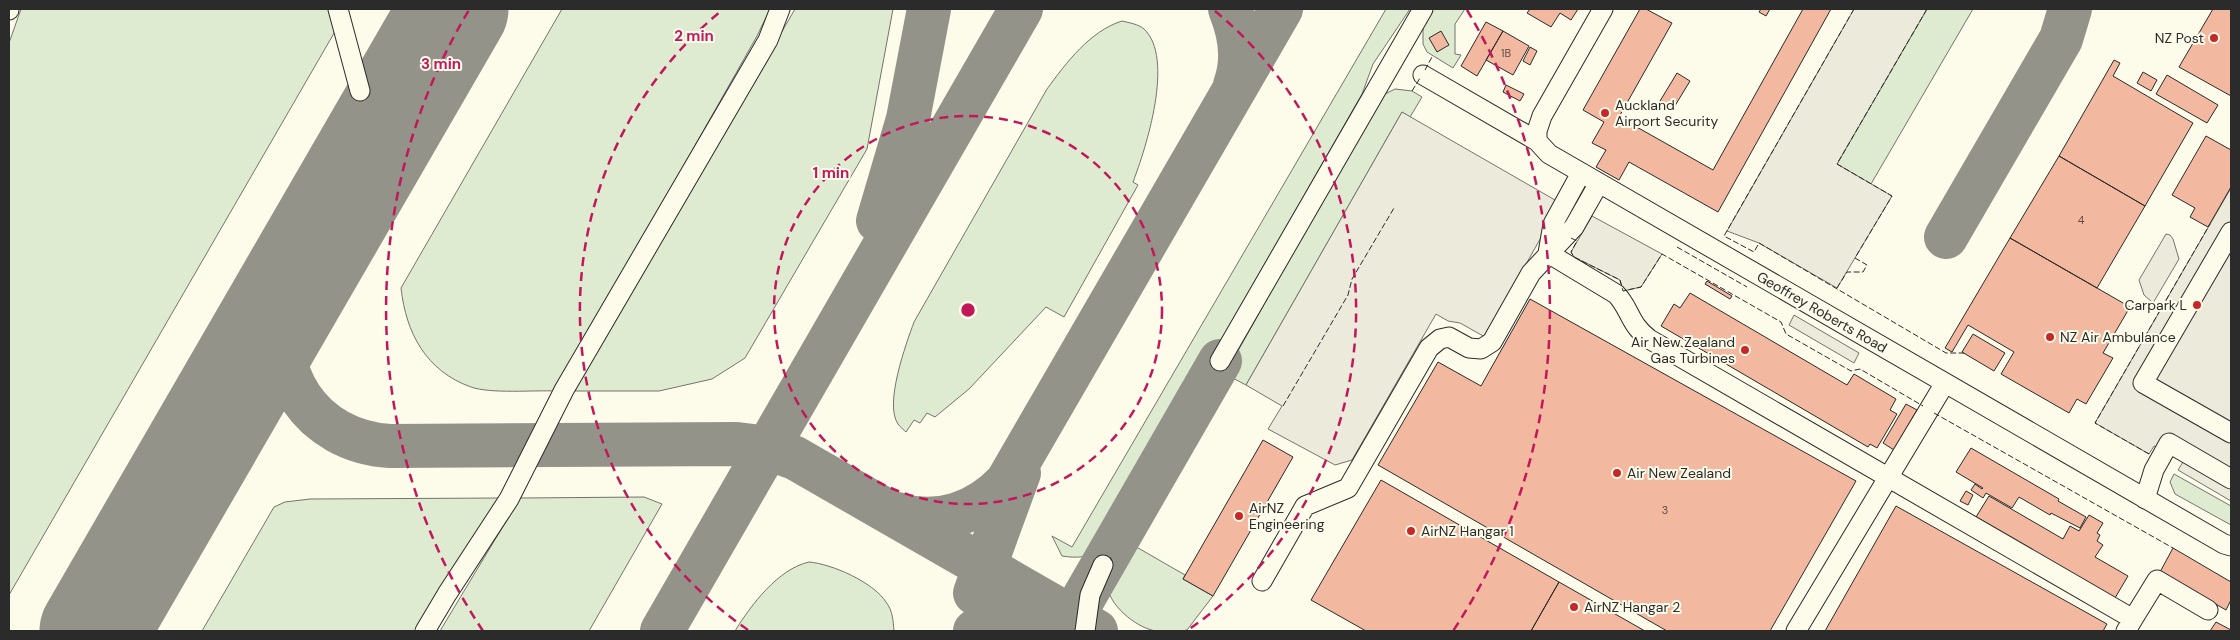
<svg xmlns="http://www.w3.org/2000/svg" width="2240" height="640" viewBox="0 0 2240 640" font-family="'DM Sans',sans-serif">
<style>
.green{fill:#deebd1;stroke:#74746e}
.parking{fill:#eceadb;stroke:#74746e}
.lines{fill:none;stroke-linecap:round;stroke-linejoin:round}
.taxiway{stroke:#94938a;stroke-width:44}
.runway{stroke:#94938a;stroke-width:109}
.building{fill:#f2b8a0;stroke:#2b2b2b}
.minor-casing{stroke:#2b2b2b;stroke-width:21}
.minor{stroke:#fdfbea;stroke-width:19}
.fence{stroke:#2b2b2b;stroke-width:1;stroke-dasharray:6 2.5;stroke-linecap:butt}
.ring{fill:none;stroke:#c2185b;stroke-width:2.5;stroke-dasharray:9 6}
.poi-dot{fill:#c62828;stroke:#fdfbea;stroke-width:2}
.labels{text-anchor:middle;stroke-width:4;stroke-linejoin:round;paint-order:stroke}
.number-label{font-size:11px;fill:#5d4e48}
.poi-label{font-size:14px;fill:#2b2b2b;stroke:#fdfbea;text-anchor:start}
.street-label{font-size:14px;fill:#2b2b2b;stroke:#fdfbea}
.centre{fill:#c2185b;stroke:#fdfbea;stroke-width:2.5}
.ring-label{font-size:15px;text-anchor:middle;font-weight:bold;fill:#c2185b;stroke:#fdfbea;stroke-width:4;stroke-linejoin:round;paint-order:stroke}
</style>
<rect width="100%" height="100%" fill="#fdfbea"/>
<path class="green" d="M21,9H331L337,28L9,595V43Z
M562,9H770L757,36L556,391C533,390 491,394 471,387C426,371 406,333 401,288Z
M795,9H893L867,149L745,358L712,379L659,391H574Z
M1386,9H1410L1373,64L1362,94L1116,524C1101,550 1094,561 1062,556L1052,536L1072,547Z
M1432,9H1465L1455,24V54L1461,55L1453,68L1427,52L1423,44V22Z
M1927,9H1973L1871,184L1837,164Z
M1122,21C1130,23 1138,24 1144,29C1175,58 1146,148 1133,182L1138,185L1064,317L1046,307L969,389L935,417L927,413L920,423L914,420L906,432C904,430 900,427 898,424C884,404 906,344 914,322L1047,89C1066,63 1090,31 1122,21Z
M1395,89L1412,91L1422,97L1410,117L1402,112L1246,385L1225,374L1369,117L1383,95Z
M2174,474L2231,506V525L2175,494L2170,482Z
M644,497L662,504L589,631H440L520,498Z
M500,498L438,591L415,631H202L274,507L285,502L310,499Z
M1126,541L1185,575L1183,579L1213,596L1187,630C1178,632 1165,633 1156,631C1136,628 1107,604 1107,583C1107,568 1119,553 1126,541Z
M809,562C832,564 873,582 886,602C893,611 893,621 894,631H735C751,605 778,569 809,562Z"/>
<path class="parking" d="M1854,9H1927L1837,164L1892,196L1837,288L1759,243L1727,231Z
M1402,112L1555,200L1557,209L1485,337L1460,323L1448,321L1436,314L1352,460L1335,465L1268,429L1282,406L1246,385Z
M2231,188V501L2178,470L2183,462L2156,447L2154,446L2149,454L2095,423Z
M1592,216L1662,254L1641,287L1623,291L1620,280L1574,257L1571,252Z
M2166,234L2170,235L2173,239L2179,259L2153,303L2144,295L2139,280Z
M1794,315L1859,353L1854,363L1789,325Z"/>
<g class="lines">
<path class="taxiway" d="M1230,9C1240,33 1244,60 1235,85
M878,221L908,119L929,9
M1946,237L2061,39L2070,9
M288,297C266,372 311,441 390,446L737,444L768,448L795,458L1096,631
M897,514C938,527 978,513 1007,482L1281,9
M975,593L1019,473
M662,631L1021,9
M975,631C1005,611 1039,609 1072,618L1220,361"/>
<path class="runway" d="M94,631L454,9"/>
</g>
<path class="building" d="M1530,9H1578L1571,20L1560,13L1551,27L1527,13Z
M1640,9H1646L1672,23L1619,117L1713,170L1803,9H1831L1718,212L1629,162L1619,180L1596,167L1606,150L1592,143L1604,122L1583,110Z
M1761,9H1770L1766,16L1759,12Z
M2213,9H2231V96L2179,67Z
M1486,22L1503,31L1477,76L1461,66Z
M1441,31L1449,45L1437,52L1429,38Z
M1503,31L1529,46L1513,75L1486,60Z
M1530,47L1537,51L1530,65L1523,61Z
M2114,60L2120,63L2113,76L2193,123L2145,206L2059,156Z
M2143,72L2157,80L2151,91L2137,83Z
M1677,73L1690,81L1673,109L1660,101Z
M2167,75L2218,105L2207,123L2156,94Z
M1506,85L1524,94L1520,101L1503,92Z
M2206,136L2231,150V187L2208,227L2190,217L2195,208L2172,195Z
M2059,156L2145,206L2097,288L2010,238Z
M2010,238L2130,307L2103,353L2113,358L2086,404L2077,399L2069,413L2001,374L2014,352L1968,325L1952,352L1945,348Z
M1707,281L1732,296L1730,299L1705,284Z
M1690,293L1847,385L1854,374L1896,399L1890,410L1897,414L1877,448L1870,444L1868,447L1661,326L1674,304L1680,308Z
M1530,299L1856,481L1770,631H1667L1378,465L1438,362L1481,386Z
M1973,334L2005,353L1994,371L1962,352Z
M1906,404L1917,410L1894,450L1883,443Z
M1263,440L1293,457L1213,596L1183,579Z
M1971,448L2059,499L2058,501L2086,517L2080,528L2051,513L2050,515L2019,497L2012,508L1986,493L1983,498L1971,490L1975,484L1982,489L1983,488L1956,472Z
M1381,480L1559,582L1531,631H1366L1311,600Z
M1966,491L1973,495L1968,505L1960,501Z
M1989,496L2063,539L2070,526L2079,531L2089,515L2103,523L2097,533L2100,535L2097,541L2103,545L2095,557L2128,576L2115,598L1976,517Z
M1896,506L2107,624L2103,631H1825Z
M2173,548L2231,582V600L2226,610L2160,572Z
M1559,582L1645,631H1531Z
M2216,622L2231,630V631H2210Z"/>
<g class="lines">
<defs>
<path id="minor" d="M338,9L360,91
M9,10V9
M1423,75L1537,141L1549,154L2224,544L2231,546
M1537,141V131L1542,116L1603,9
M2231,232L2143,383L2231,433
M1548,253L1616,294C1630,308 1629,324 1649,339L2133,619L2126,631
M1548,253L1553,224L1581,173
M1220,361L1423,9
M2145,499L2154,470L2169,443L2231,479
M1262,581L1305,506L1348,488L1429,348L1440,339L1449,337L1469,348L1481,349L1492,342L1531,273L1574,227L1599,183
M2133,619L2157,580L2208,610
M425,631L447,594L509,499L564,390L768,40L780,9
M1085,631L1090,595L1103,565
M1796,631L1945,383"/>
</defs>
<use href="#minor" class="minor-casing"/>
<use href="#minor" class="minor"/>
<path class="fence" d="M1854,9L1724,236L1754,252L1759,243L1946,353H1964
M1425,70L1432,57
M1412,91L1420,78
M1571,238L1577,241L1571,252L1574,257L1620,280L1623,291L1641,287L1662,254L1781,322L1786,334L1851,371L1860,369L1923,406
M1677,247L1747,287
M1837,288L1847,272H1863L1867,265L1855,258L1892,196L1837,164L1927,9
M1283,406L1348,295L1352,279L1394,208
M1934,413L2173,548
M2149,454L2095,423L2210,224"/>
</g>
<g class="ring">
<circle cx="968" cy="310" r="194"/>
<path d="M748 630A388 388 0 0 1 721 11M1215 11A388 388 0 0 1 1188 630"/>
<path d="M483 631A582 582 0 0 1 469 10M1467 10A582 582 0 0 1 1453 631"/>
</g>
<g class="poi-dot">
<circle cx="2214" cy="38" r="5"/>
<circle cx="1605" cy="113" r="5"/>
<circle cx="2197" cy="305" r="5"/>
<circle cx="2050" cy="337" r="5"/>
<circle cx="1745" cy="350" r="5"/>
<circle cx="1617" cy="473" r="5"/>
<circle cx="1239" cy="516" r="5"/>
<circle cx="1411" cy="531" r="5"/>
<circle cx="1574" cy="607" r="5"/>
</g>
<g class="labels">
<g class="number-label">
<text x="1506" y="57">1B</text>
<text x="2081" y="224">4</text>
<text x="1665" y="514">3</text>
</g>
<g class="poi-label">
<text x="2204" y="43" text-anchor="end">NZ Post</text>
<text x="1615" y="110">Auckland<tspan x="1615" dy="16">Airport Security</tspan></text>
<text x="2187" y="310" text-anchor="end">Carpark L</text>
<text x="2060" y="342">NZ Air Ambulance</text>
<text x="1735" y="347" text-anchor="end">Air New Zealand<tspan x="1735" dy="16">Gas Turbines</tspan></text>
<text x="1627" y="478">Air New Zealand</text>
<text x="1249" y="513">AirNZ<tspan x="1249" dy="16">Engineering</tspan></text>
<text x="1421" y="536">AirNZ Hangar 1</text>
<text x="1584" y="612">AirNZ Hangar 2</text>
</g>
<g class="street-label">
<text transform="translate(1822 312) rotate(30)" y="5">Geoffrey Roberts Road</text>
</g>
</g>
<circle cx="968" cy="310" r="8" class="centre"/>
<g class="ring-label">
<text x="694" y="41">2 min</text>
<text x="441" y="69">3 min</text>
<text x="831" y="178">1 min</text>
</g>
<rect width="2240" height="640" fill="none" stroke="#2b2b2b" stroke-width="20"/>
</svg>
